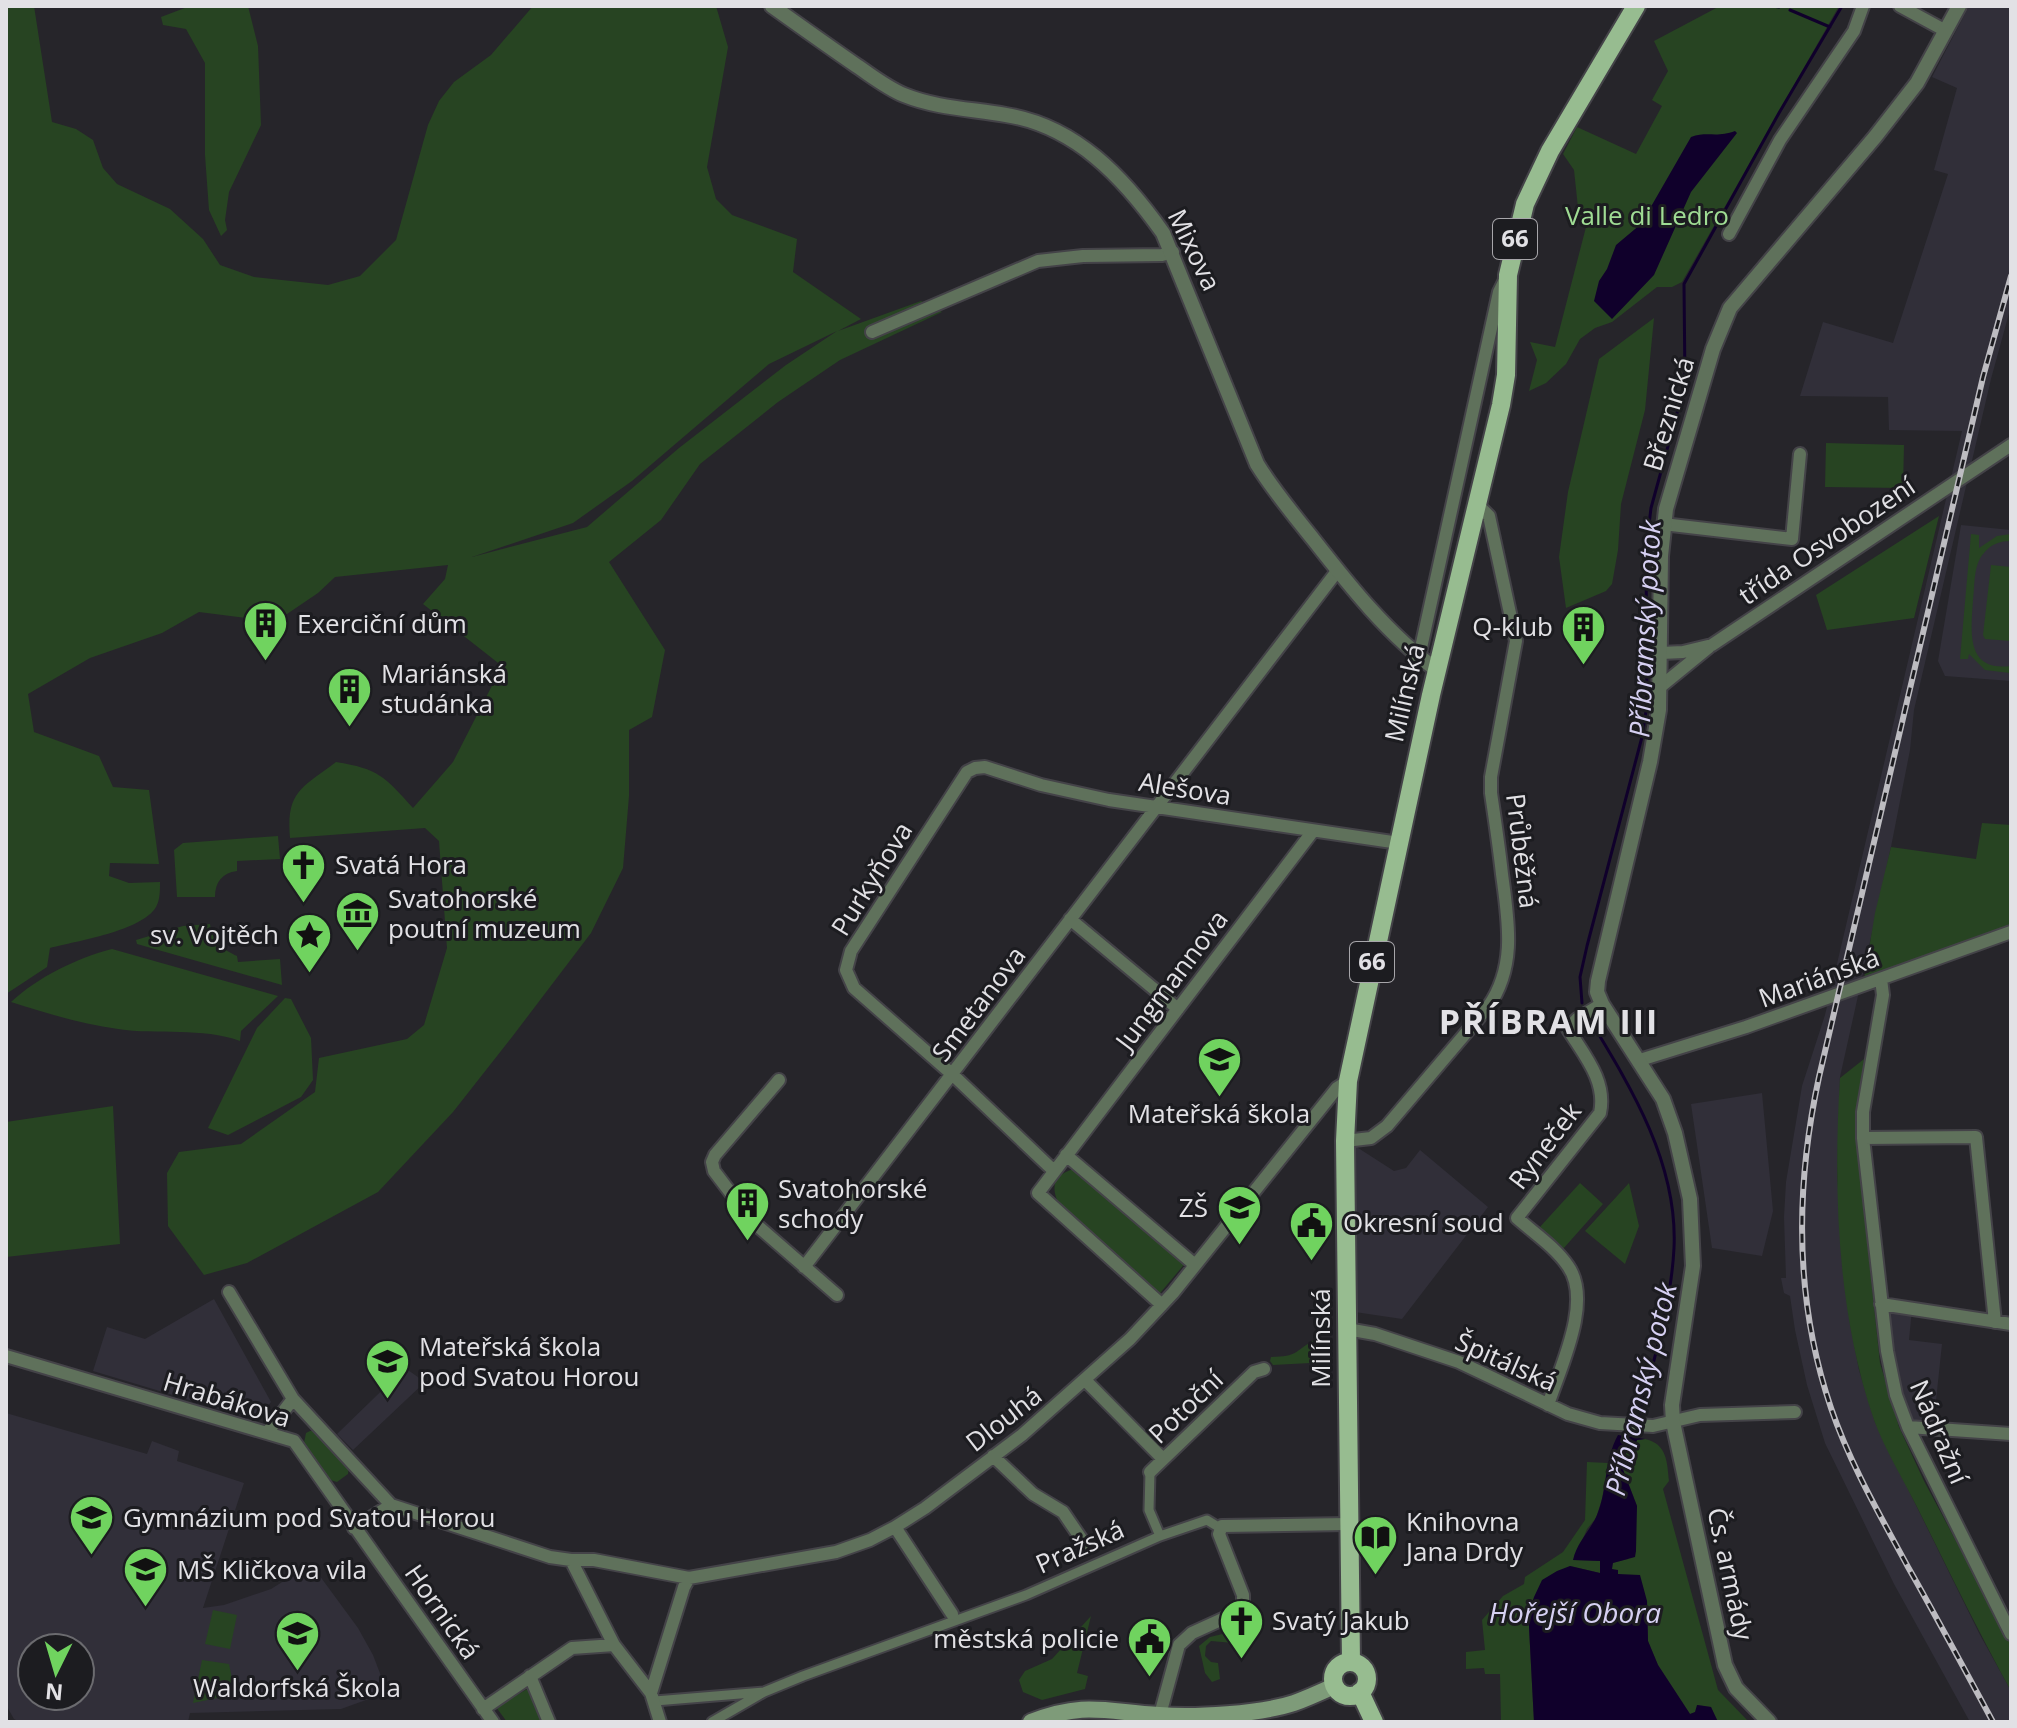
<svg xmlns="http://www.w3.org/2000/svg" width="2017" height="1728" viewBox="0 0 2017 1728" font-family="'Open Sans',sans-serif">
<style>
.built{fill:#312f39;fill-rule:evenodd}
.green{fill:#274422;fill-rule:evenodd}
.water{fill:#10002b}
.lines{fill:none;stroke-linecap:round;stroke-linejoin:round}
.stream{stroke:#10002b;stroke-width:3}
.pedestrian-casing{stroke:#444348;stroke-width:13}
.minor-casing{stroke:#444348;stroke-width:16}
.tertiary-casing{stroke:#444348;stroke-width:18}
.secondary-casing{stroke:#444348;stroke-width:20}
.primary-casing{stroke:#444348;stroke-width:22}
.pedestrian{stroke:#5f715b;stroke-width:9}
.minor{stroke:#5f715b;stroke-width:12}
.tertiary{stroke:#5f715b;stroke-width:14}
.secondary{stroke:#7e9b79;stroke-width:16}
.primary{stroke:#97bc90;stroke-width:18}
.rail-casing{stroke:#bdbcc1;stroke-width:6}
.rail{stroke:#1c1c20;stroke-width:3;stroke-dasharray:9;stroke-linecap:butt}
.labels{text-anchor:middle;stroke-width:6;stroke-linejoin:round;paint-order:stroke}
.shield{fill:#1c1c20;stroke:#a7a6aa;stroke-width:2}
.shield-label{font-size:24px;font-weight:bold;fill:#e2e1e5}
.park-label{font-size:26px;fill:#9fdc94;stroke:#1c1c20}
.street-label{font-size:26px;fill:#e2e1e5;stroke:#1c1c20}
.poi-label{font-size:26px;fill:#e2e1e5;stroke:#1c1c20;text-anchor:start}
.water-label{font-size:28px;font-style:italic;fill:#d6d0f2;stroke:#1c1c20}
.district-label{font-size:34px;font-weight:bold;letter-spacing:2px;fill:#e2e1e5;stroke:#1c1c20}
</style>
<rect width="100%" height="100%" fill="#26252a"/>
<path class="built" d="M1969,6H2011V306L1991,379L1914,710L1910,750L1891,847L1840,1077L1837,1177L1850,1323L1859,1370L1875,1422L1979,1633L2011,1691V1722H1970L1894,1584L1825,1443L1807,1385L1795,1330L1790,1296L1784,1293L1781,1278H1786L1784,1217L1786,1182L1802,1086L1825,1015L1962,431L1889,430L1888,397L1800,396L1823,322L1893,343L1948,174L1934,170L1957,88L1932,77Z
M1961,525L2011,530V681L1945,676L1938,661Z
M1762,1093L1773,1211L1762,1256L1712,1248L1691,1104Z
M1352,1144L1394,1171L1406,1168L1420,1150L1488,1207L1402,1319L1355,1312Z
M214,1299L271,1402L256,1420L93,1371L107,1327L145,1339Z
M1876,1303L1912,1309L1909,1340L1942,1344L1933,1429L1906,1426Z
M405,1368L425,1382L353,1450L337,1434Z
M6,1413L147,1454L152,1441L179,1451L177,1461L244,1483L203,1608L224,1605L271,1589L311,1564L358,1628L373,1655L381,1676L377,1696L341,1709L190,1713L188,1722H20L14,1719L6,1705ZM32,1648H80V1696H32Z"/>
<path class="green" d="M6,6H34L52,122L76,129L93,140L103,168L117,184L170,209L203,239L220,265L254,277L328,285L360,276L396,240L428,125L439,101L454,82L491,55L533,6H716L728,47L707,167L716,199L732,215L797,239L793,272L861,319L838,331L921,301L942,312L840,360L778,402L700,464L661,520L609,562L665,650L652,717L629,730V796L623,868L591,933L512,1037L453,1112L378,1192L247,1263L204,1275L168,1226L167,1173L179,1152L241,1144L315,1092L319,1058L407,1039L424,1025L447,948L439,841L425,828L290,838C286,791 302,788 336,762C379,769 384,776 413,808L453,762L502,666L423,604L445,579L448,565L335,577L318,593L287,614L262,620L199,612L162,633L90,658L28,694L34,732L99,756L113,787L149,790L159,864L110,863L109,876L129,883L160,882C160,891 160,900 156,907C142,931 76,941 50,948L47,967L6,994ZM837,331L786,365L679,448L587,527L472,557L573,523L632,481L769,364Z
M190,6H248L258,46L261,125L229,192L225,220L227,230L221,236L209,210L205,155V63L186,29L163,25L161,17Z
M1720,6H1839L1682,282L1672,287H1657L1612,322L1595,328L1580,339L1566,364L1546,383L1529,391L1537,360L1530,342L1555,347L1586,227L1584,220L1579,217L1574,170L1563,154L1577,127L1636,154L1662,106L1652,100L1668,71L1654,41Z
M1654,318L1645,410L1621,504L1618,550L1612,584L1606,591L1566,608L1559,557L1568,492L1599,359Z
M1826,443L1904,445L1903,488L1825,487Z
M1939,516L1914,618L1827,630L1816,595Z
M1971,534L1979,535V548L1997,536L2011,534V541C2000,541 1991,544 1984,553C1973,565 1975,585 1973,600C1971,631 1965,672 2011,666L2010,673L1985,670L1969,654L1968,659H1960Z
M1991,565L2011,567V641L1985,639L1983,635Z
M1982,823L2011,825V932L1863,985L1875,913L1891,847L1976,859Z
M278,836L280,859L237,861V871C222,873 215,882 215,897H177L174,850L183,843Z
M210,924C212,941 222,949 237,956L238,962L280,959L282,985L137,944L136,940L183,926Z
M112,949L278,996L241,1031L240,1041C202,1027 158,1035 118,1029C81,1024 46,1013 11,1002C38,977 77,958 112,949Z
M285,998L291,999L311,1038L313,1080L301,1097L228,1135L208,1128L257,1028Z
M1864,1059L1856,1137L1880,1363L1899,1427L1924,1481L2011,1644V1691C1978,1631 1948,1569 1917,1507C1903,1479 1885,1450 1874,1420C1837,1313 1833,1189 1840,1078Z
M113,1106L120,1244L6,1257V1122Z
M1074,1169L1187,1261L1156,1298L1065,1213C1052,1196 1047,1176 1074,1169Z
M1580,1183L1603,1204L1563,1249L1539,1228Z
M1629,1183L1639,1226L1625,1264L1585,1231Z
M1314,1340H1322L1329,1345V1362L1273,1365L1270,1361L1271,1357C1299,1356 1292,1353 1314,1340Z
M310,1431H317L349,1466L348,1474L337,1482L330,1480L304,1443L306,1433Z
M1645,1439C1667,1444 1667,1461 1669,1481L1663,1489L1718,1690L1749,1722H1718L1711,1707L1698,1705L1696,1712L1690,1714L1658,1665L1648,1641L1647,1601L1612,1569V1563L1628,1559L1637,1506L1622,1467L1628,1444L1635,1445L1637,1440Z
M1587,1462L1608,1463L1602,1499L1596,1518L1587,1529L1574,1560L1601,1561L1600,1573L1570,1566L1529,1627L1534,1722H1501L1500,1674H1485L1484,1668L1466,1669V1652L1485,1650L1482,1620L1503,1596L1524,1584L1525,1577L1563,1552L1585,1520Z
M213,1610L237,1615L230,1649L205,1644Z
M1091,1616L1077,1673L1088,1676L1085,1689L1042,1700L1023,1692L1019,1680L1025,1671L1052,1659Z
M1243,1629L1247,1630L1246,1640L1234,1639L1233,1643L1211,1641L1206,1646L1205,1656L1211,1662L1218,1663L1220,1679L1212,1682L1205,1673L1199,1646L1210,1637Z
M202,1660L229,1664L233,1683L241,1693L193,1703Z
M529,1688L543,1722H507L496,1707Z"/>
<path class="water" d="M1735,131L1737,133L1691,192L1654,275L1612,319L1594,301L1599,281L1607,269L1616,245L1641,224L1691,137C1707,131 1717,138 1735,131Z
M1618,1435L1645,1439L1637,1440L1635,1445L1628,1444L1622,1467L1637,1506L1636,1551L1635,1557L1613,1563L1612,1569L1618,1570V1574L1640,1575L1647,1601L1648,1641L1658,1665L1690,1714L1695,1712L1697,1705L1711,1707L1718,1722H1534L1529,1627V1612L1534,1597L1542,1580L1557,1571L1570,1566L1600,1573V1561L1573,1560C1577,1542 1590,1531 1597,1515C1608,1489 1604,1460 1618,1435Z"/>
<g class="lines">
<path class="stream" d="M1772,6L1779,7
M1790,10L1830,27
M1582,1003L1580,977L1587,946L1642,737L1647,705L1646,549L1651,508L1685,384L1684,284L1779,113L1842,6
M1590,1020C1632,1089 1678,1164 1674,1248C1671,1307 1652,1365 1638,1422"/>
<defs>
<path id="pedestrian" d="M1150,1472L1149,1510L1160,1536
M655,1701L764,1692
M712,1722L764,1692L803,1676L1026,1595L1160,1536L1207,1520L1220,1528"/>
<path id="minor" d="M1900,6L1946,31
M1729,234L1780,140L1854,31L1863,6
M872,332L1038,261L1083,256L1162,255L1173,252
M1663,524L1792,539L1800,454
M1661,653L1683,652L1712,645L2011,445
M1419,657L1499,292L1504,282
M1660,687L1709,647
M1070,919L1178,1009
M1881,979L1883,995L1863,1112V1138L1887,1351L1896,1395L1908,1427L2011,1634
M1640,1060L1746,1027L2011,932
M779,1080L715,1155L712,1162L714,1171L752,1221L837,1295
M1863,1138L1976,1137L1995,1322
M1345,1141L1371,1138L1387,1126L1488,1007C1517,966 1508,920 1502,874C1499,847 1495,820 1491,793V777L1516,641L1489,516L1477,504
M1066,1155L1195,1265
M1054,1171L953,1075L854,988L846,970L851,951L967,772L975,768L985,767L1041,785L1109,800L1399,843
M804,1267L1338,570
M229,1292L293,1399L391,1505L550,1557L571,1560H594L689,1578L836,1552L870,1540L895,1527L925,1508L1022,1435L1130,1339L1173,1293L1337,1088L1348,1081
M1881,1304L2011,1324
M1162,1305L1038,1193L1313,831
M1347,1329L1375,1334L1459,1362L1568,1414L1600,1423L1653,1426L1700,1415L1795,1412
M6,1356L294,1441L493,1722
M1086,1381L1163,1459
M1548,1405C1560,1368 1593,1301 1568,1266C1555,1247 1534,1233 1517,1218L1600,1113C1607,1081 1584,1055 1568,1029L1577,1019L1602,1004
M1908,1427L2011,1434
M267,1433L293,1399
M993,1456L1033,1494L1063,1512L1084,1543
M1150,1472L1254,1372L1264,1369
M895,1527L952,1614
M354,1528L391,1505
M571,1560L614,1645L651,1693L660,1722
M530,1676L549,1722
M651,1693L684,1587L689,1578
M483,1709L572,1648L614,1645
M1158,1722L1179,1645L1192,1633L1238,1612L1243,1606V1595L1219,1534L1222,1526L1348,1524"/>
<path id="tertiary" d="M772,6C800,26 828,46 857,66C872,76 887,88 904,95C936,108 972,109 1006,115C1076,126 1124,178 1163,233L1257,464C1273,490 1293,514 1313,539C1349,585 1389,636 1437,670
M1769,1722L1736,1688L1725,1665L1673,1422L1672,1405L1693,1266L1690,1199L1675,1133L1663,1099L1602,1004L1597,992L1598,981L1650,762L1659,710L1661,556L1666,509L1713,349L1730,308L1875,137L1917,83L1959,6"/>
<path id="secondary" d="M1031,1722C1085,1701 1106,1712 1159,1715C1194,1718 1261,1714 1294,1703C1308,1698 1321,1692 1334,1686"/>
<path id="primary" d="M1351,1662L1345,1141L1348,1081L1431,695L1501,405L1506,375L1508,275L1525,204L1550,151L1636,6
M1333 1679a17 17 0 1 1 34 0a17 17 0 1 1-34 0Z
M1360,1692L1374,1722"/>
</defs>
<use href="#pedestrian" class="pedestrian-casing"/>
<use href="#minor" class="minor-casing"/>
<use href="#tertiary" class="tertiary-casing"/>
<use href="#secondary" class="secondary-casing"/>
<use href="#primary" class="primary-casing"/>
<use href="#pedestrian" class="pedestrian"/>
<use href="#minor" class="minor"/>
<use href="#tertiary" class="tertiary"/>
<use href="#secondary" class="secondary"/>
<use href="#primary" class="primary"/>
<defs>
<path id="rail" d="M1993,1722C1965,1670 1937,1618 1908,1567C1880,1515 1850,1464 1831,1408C1794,1299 1795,1188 1819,1077L1983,377L2011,276"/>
</defs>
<use href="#rail" class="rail-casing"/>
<use href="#rail" class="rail"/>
</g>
<defs>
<symbol id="building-pin" viewBox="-11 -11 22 30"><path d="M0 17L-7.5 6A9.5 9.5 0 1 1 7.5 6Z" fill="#70d35f" stroke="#1c1c20"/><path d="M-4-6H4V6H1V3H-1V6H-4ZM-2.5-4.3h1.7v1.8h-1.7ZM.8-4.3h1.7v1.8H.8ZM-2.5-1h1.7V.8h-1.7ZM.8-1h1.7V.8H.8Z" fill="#111"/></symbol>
<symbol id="church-pin" viewBox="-11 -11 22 30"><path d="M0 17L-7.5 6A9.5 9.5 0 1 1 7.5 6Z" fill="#70d35f" stroke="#1c1c20"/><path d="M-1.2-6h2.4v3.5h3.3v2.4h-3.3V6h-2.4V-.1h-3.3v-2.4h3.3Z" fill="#111"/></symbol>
<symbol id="museum-pin" viewBox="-11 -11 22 30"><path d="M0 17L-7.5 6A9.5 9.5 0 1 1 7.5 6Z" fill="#70d35f" stroke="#1c1c20"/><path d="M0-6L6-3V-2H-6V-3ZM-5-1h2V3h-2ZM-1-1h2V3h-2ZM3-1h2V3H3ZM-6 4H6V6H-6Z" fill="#111"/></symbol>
<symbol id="sight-pin" viewBox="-11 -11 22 30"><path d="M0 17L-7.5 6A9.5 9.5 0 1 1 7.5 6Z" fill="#70d35f" stroke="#1c1c20"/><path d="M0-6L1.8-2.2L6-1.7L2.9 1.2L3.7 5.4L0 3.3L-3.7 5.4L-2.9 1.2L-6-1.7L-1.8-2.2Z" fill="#111"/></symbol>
<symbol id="school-pin" viewBox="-11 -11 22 30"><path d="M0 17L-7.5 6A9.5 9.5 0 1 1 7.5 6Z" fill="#70d35f" stroke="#1c1c20"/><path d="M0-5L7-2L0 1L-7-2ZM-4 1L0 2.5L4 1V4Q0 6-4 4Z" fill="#111"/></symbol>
<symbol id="civic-pin" viewBox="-11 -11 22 30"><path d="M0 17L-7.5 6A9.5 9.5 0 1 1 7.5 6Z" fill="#70d35f" stroke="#1c1c20"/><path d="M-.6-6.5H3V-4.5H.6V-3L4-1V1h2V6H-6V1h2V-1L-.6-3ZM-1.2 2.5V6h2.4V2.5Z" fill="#111"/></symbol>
<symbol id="library-pin" viewBox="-11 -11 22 30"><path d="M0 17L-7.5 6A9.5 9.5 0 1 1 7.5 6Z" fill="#70d35f" stroke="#1c1c20"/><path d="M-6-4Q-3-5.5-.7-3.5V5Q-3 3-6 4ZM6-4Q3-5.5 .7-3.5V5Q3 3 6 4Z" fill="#111"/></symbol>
</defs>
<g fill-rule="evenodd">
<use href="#building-pin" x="240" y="598" width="51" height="69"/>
<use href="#building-pin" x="1558" y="602" width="51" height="69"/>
<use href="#building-pin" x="324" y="664" width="51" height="69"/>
<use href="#church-pin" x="278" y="840" width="51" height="69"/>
<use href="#museum-pin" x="332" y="888" width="51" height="69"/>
<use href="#sight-pin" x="284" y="910" width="51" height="69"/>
<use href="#school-pin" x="1194" y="1034" width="51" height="69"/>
<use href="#building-pin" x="722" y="1178" width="51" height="69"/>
<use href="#school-pin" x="1214" y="1182" width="51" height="69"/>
<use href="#civic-pin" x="1286" y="1198" width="51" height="69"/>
<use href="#school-pin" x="362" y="1336" width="51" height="69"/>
<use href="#school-pin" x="66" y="1492" width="51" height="69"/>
<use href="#library-pin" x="1350" y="1512" width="51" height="69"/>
<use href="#school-pin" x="120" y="1544" width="51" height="69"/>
<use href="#church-pin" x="1216" y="1596" width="51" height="69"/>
<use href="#school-pin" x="272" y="1608" width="51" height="69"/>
<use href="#civic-pin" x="1124" y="1614" width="51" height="69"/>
</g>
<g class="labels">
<g class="shield">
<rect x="1493" y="219" width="44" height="40" rx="6"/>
<rect x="1350" y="942" width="44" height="40" rx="6"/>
</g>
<g class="shield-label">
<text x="1515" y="247">66</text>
<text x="1372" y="970">66</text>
</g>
<g class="park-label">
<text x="1647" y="225">Valle di Ledro</text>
</g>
<g class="street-label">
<text transform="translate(1194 250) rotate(64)" y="9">Mixova</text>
<text transform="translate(1669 414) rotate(-73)" y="9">Březnická</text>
<text transform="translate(1827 541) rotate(-34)" y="9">třída Osvobození</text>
<text transform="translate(1405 693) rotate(-77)" y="9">Milínská</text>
<text transform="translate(1185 789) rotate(9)" y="9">Alešova</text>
<text transform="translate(1522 851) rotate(83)" y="9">Průběžná</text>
<text transform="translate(872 879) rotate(-58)" y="9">Purkyňova</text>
<text transform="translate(1819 978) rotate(-20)" y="9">Mariánská</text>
<text transform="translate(1172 980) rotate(-53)" y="9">Jungmannova</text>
<text transform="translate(979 1004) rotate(-53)" y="9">Smetanova</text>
<text transform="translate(1545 1146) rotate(-53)" y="9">Ryneček</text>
<text transform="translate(1321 1338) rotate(-90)" y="9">Milínská</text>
<text transform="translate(1506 1362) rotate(24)" y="9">Špitálská</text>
<text transform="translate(227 1400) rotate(17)" y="9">Hrabákova</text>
<text transform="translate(1186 1407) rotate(-44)" y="9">Potoční</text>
<text transform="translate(1004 1419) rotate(-38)" y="9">Dlouhá</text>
<text transform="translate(1939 1432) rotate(67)" y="9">Nádražní</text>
<text transform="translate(1080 1547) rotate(-24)" y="9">Pražská</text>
<text transform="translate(1730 1574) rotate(78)" y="9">Čs. armády</text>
<text transform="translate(442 1612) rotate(55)" y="9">Hornická</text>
</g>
<g class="poi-label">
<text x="297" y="633">Exerciční dům</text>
<text x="1553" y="636" text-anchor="end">Q-klub</text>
<text x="381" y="683">Mariánská<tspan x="381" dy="30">studánka</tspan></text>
<text x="335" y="874">Svatá Hora</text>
<text x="388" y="908">Svatohorské<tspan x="388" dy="30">poutní muzeum</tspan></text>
<text x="279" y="944" text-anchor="end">sv. Vojtěch</text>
<text x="1219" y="1123" text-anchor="middle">Mateřská škola</text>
<text x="778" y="1198">Svatohorské<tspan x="778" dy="30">schody</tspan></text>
<text x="1208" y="1217" text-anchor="end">ZŠ</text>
<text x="1343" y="1232">Okresní soud</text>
<text x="419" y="1356">Mateřská škola<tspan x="419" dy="30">pod Svatou Horou</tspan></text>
<text x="123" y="1527">Gymnázium pod Svatou Horou</text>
<text x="1406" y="1531">Knihovna<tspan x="1406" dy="30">Jana Drdy</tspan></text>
<text x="177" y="1579">MŠ Kličkova vila</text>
<text x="1272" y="1630">Svatý Jakub</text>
<text x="1119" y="1648" text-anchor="end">městská policie</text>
<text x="297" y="1697" text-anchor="middle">Waldorfská Škola</text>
</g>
<g class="water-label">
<text transform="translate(1645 629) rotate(-87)" y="10">Příbramský potok</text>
<text transform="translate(1641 1389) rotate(-76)" y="10">Příbramský potok</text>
<text x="1575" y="1623">Hořejší Obora</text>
</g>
<g class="district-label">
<text x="1549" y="1034">PŘÍBRAM III</text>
</g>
</g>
<rect width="2017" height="1728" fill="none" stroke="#e2e1e5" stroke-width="16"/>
<g transform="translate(56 1672) rotate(185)"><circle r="38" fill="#1c1c20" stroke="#6b6b6f" stroke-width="2"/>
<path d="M0-6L14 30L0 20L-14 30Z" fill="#70d35f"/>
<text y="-12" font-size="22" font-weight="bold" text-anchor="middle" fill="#e2e1e5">N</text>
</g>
</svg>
